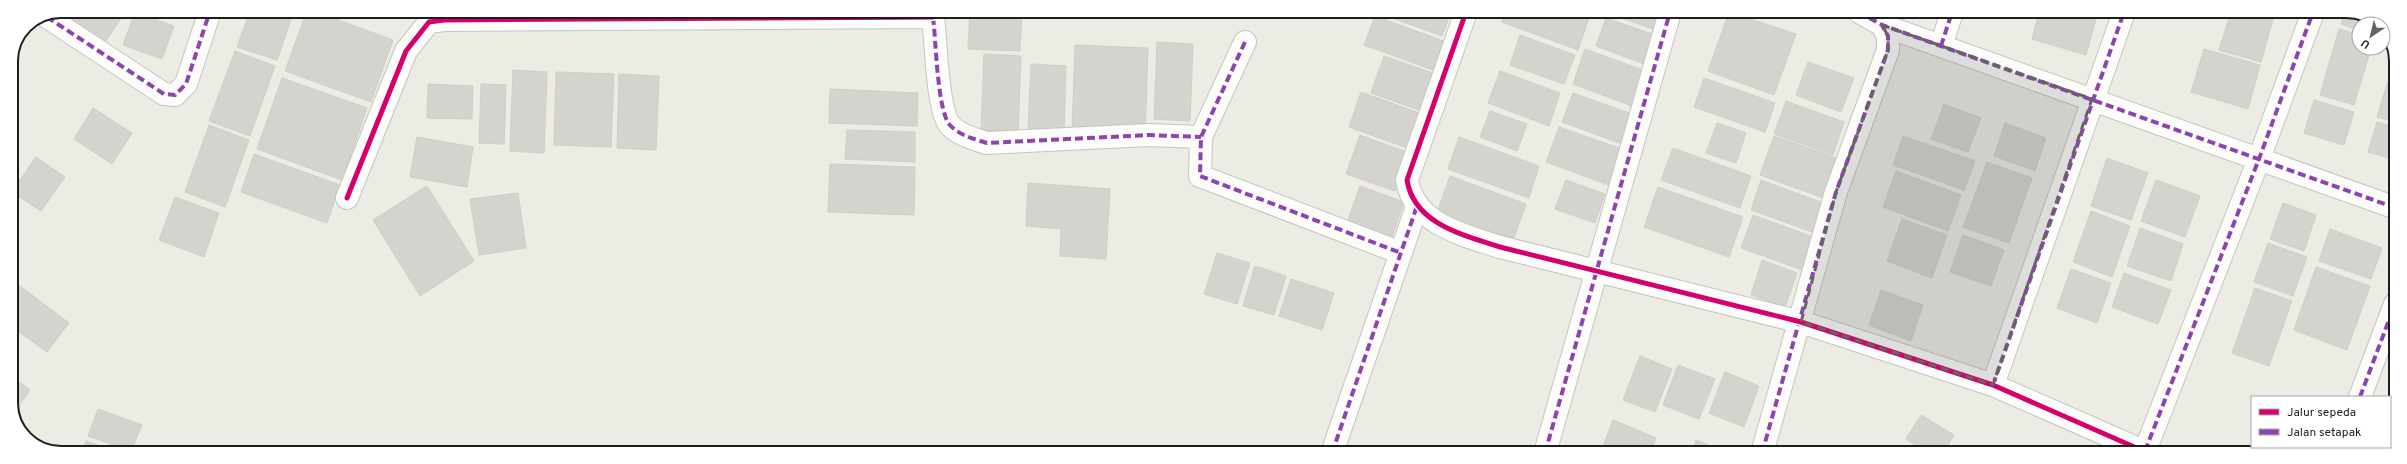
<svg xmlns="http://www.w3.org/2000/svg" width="2407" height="464" viewBox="0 0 2407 464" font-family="Overpass,sans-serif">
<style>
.building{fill:#d5d3cd;stroke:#cfcdc5}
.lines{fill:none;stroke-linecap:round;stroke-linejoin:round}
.minor-casing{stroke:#c4c4c1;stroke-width:24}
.minor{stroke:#fcfcfb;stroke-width:22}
.quiet{stroke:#8e44ad;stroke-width:4;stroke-dasharray:8 4;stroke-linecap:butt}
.cycleway-casing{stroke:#fff;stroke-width:8}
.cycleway{stroke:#d6006c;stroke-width:5}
.marked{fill:#656563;fill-opacity:0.2;stroke:#656563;stroke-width:3;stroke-dasharray:8 5;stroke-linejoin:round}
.rim{fill:none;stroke:#1d1d1d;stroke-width:2}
</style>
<rect width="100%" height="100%" fill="#ecebe4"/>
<path class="building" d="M69,11H126L102,47L62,21Z
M250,11H294L277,60L237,47Z
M307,11H314L393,40L371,102L285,71Z
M970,11H1022L1020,51L968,49Z
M135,12L174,26L162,59L123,45Z
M1376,12H1451L1442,36Z
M1506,12H1571L1589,18L1578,50L1502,22Z
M1611,12H1662L1656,30L1610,14Z
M1729,12L1796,34L1774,95L1708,71Z
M1901,12H1929L1927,19Z
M2039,12H2098L2086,55L2032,39Z
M2231,12H2275L2261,62L2219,50Z
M2344,12H2356L2377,24H2359V30L2341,24Z
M1375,16L1446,42L1436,71L1364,45Z
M1606,18L1658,36L1647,65L1596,46Z
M2339,29L2359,35V48H2371L2354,105L2320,95Z
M1520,35L1575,55L1564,84L1510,65Z
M1157,42L1193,44L1190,121L1154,119Z
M1075,45L1148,48L1145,138L1072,135Z
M1585,49L1645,71L1632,106L1573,84Z
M2204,49L2260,65L2248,109L2191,92Z
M235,51L275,66L250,136L209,121Z
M984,54L1021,56L1018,132L981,130Z
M1384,56L1435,74L1422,111L1371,93Z
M1808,62L1854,78L1841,112L1796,95Z
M1031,64L1066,66L1064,131L1028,130Z
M513,70L547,72L544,153L510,151Z
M1500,71L1560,93L1549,126L1488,103Z
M556,72L614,74L611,147L554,145Z
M619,74L659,76L656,150L617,148Z
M282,78L367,108L342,180L257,149Z
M1704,78L1775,103L1765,132L1694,107Z
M2388,81L2396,83V122L2377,117Z
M428,84L473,86L472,119L427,118Z
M481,84L506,85L504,144L479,143Z
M830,89L918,93L917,126L829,123Z
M1361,92L1422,114L1410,149L1349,127Z
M1573,93L1632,114L1622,144L1562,122Z
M2314,100L2354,112L2344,145L2304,133Z
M1786,101L1844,122L1833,155L1774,134Z
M1944,104L1981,118L1968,152L1931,139Z
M93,108L132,133L112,164L74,139Z
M1490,111L1527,124L1517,151L1480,137Z
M2377,122L2396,128V160L2368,152Z
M1717,123L1746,133L1736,163L1706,153Z
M2005,123L2046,138L2035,171L1994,156Z
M209,125L249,140L225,207L185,192Z
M1559,127L1622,149L1609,185L1546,162Z
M847,130L915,132V162L845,159Z
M1360,135L1409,153L1395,191L1346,174Z
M1774,136L1842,160L1829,200L1760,175Z
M1903,136L1975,161L1964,190L1893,165Z
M417,137L473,147L467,187L410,177Z
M1459,137L1539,166L1529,198L1448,169Z
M1673,148L1751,176L1740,208L1661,180Z
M254,154L340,185L327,223L241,192Z
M36,157L65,177L41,211L12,192Z
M2107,158L2148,173L2131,220L2091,206Z
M1987,162L2032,178L2009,243L1963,227Z
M830,164L915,167L914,215L828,212Z
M1896,171L1961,195L1948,231L1883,207Z
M1450,176L1526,204L1513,240L1437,213Z
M1566,180L1605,194L1595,223L1555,209Z
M1761,180L1826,204L1815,233L1751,210Z
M2156,180L2200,196L2185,237L2141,221Z
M1028,183L1110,189L1106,259L1060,256L1061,229L1026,226Z
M427,186L474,261L420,296L373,220Z
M1360,186L1404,202L1390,242L1346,226Z
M1658,187L1743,217L1729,257L1644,227Z
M518,193L526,248L479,255L470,199Z
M175,197L219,213L204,257L159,240Z
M2283,203L2316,215L2304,251L2270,239Z
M2091,211L2130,226L2112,277L2073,262Z
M1753,215L1813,237L1802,270L1741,248Z
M1902,219L1947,235L1932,278L1887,261Z
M2140,228L2183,244L2171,281L2127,266Z
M2330,229L2382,248L2371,279L2319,261Z
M1963,235L2004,250L1991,286L1950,272Z
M2268,243L2307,257L2293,296L2254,282Z
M1217,253L1250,263L1237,304L1204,294Z
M1762,260L1797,273L1785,307L1751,295Z
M1255,266L1286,276L1274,315L1243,306Z
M2316,267L2370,286L2347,350L2294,330Z
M2071,269L2111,283L2097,323L2057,308Z
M2124,273L2171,290L2158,324L2112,307Z
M1291,279L1334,293L1322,330L1279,316Z
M12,280L69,323L47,352L11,326Z
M2255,288L2292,301L2269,366L2232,353Z
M1881,290L1923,305L1911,341L1869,325Z
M1640,356L1672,369L1655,412L1623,400Z
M1678,365L1715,379L1699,419L1663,405Z
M1725,372L1759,386L1744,427L1709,413Z
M11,376L30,390L13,413L11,409Z
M98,409L142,425L131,451L88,436Z
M1921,415L1954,435L1943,453H1928L1906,439Z
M1613,420L1656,438L1650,453L1601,452Z
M1696,440L1727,453H1692Z
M86,441L116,452H82Z
M1262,445L1287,453H1260Z"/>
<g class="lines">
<defs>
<path id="minor" d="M1466,12L1407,180C1414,224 1463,235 1500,247L1801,322L1993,385L2148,453
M1859,12L1882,25L2396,208
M47,17L164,94L175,95L186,84L210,11
M933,17C936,40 937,107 949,124C958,135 974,139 987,143L1149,135L1201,137
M1245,42L1201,137L1200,176L1401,253
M1941,46L1952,12
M347,198L406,51L429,22L444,20L933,17V11
M1993,385L2124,12
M2360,397L2395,304
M2145,451L2259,159L2313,12
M1332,453L1417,206
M1545,453L1670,12
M1762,453L1836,192L1888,50V36L1882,25
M2339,453L2341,447"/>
</defs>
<use href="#minor" class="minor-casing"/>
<use href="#minor" class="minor"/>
<path class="quiet" d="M428,11L429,22
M1859,12L1882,25L2396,208
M47,17L164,94L175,95L186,84L210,11
M933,17C936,40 937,107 949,124C958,135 974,139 987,143L1149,135L1201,137
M1245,42L1201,137L1200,176L1401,253
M1941,46L1952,12
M1993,385L2124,12
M2360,397L2395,304
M2145,451L2259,159L2313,12
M1332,453L1417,206
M1545,453L1670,12
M1762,453L1836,192L1888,50V36L1882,25
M2339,453L2341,447"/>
<defs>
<path id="cycleway" d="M1466,12L1407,180C1414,224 1463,235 1500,247L1801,322L1993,385L2148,453
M347,198L406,51L429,22L444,20L933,17V11"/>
</defs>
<use href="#cycleway" class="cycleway-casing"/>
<use href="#cycleway" class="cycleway"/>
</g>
<path class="marked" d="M1882,25L2092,99L1993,385L1801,322L1836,192L1888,50V36Z"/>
<path d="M0 0H2407V464H0ZM61 18H2346A43 43 0 0 1 2389 61V403A43 43 0 0 1 2346 446H61A43 43 0 0 1 18 403V61A43 43 0 0 1 61 18Z" fill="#fff" fill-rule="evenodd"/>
<path class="rim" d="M61 18H2346A43 43 0 0 1 2389 61V403A43 43 0 0 1 2346 446H61A43 43 0 0 1 18 403V61A43 43 0 0 1 61 18Z"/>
<rect x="2251" y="396" width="140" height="52" fill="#ffffff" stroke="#a5a5a5"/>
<rect x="2259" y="409" width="20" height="6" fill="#d6006c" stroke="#a5a5a5"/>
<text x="2287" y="416" font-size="12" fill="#1d1d1d">Jalur sepeda</text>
<rect x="2259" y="429" width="20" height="6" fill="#8e44ad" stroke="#a5a5a5"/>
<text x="2287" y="436" font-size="12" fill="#1d1d1d">Jalan setapak</text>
<g transform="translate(2371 36) rotate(215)"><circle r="19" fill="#ffffff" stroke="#a5a5a5"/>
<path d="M0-3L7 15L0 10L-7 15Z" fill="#656563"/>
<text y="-6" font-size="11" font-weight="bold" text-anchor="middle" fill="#1d1d1d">U</text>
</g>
</svg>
